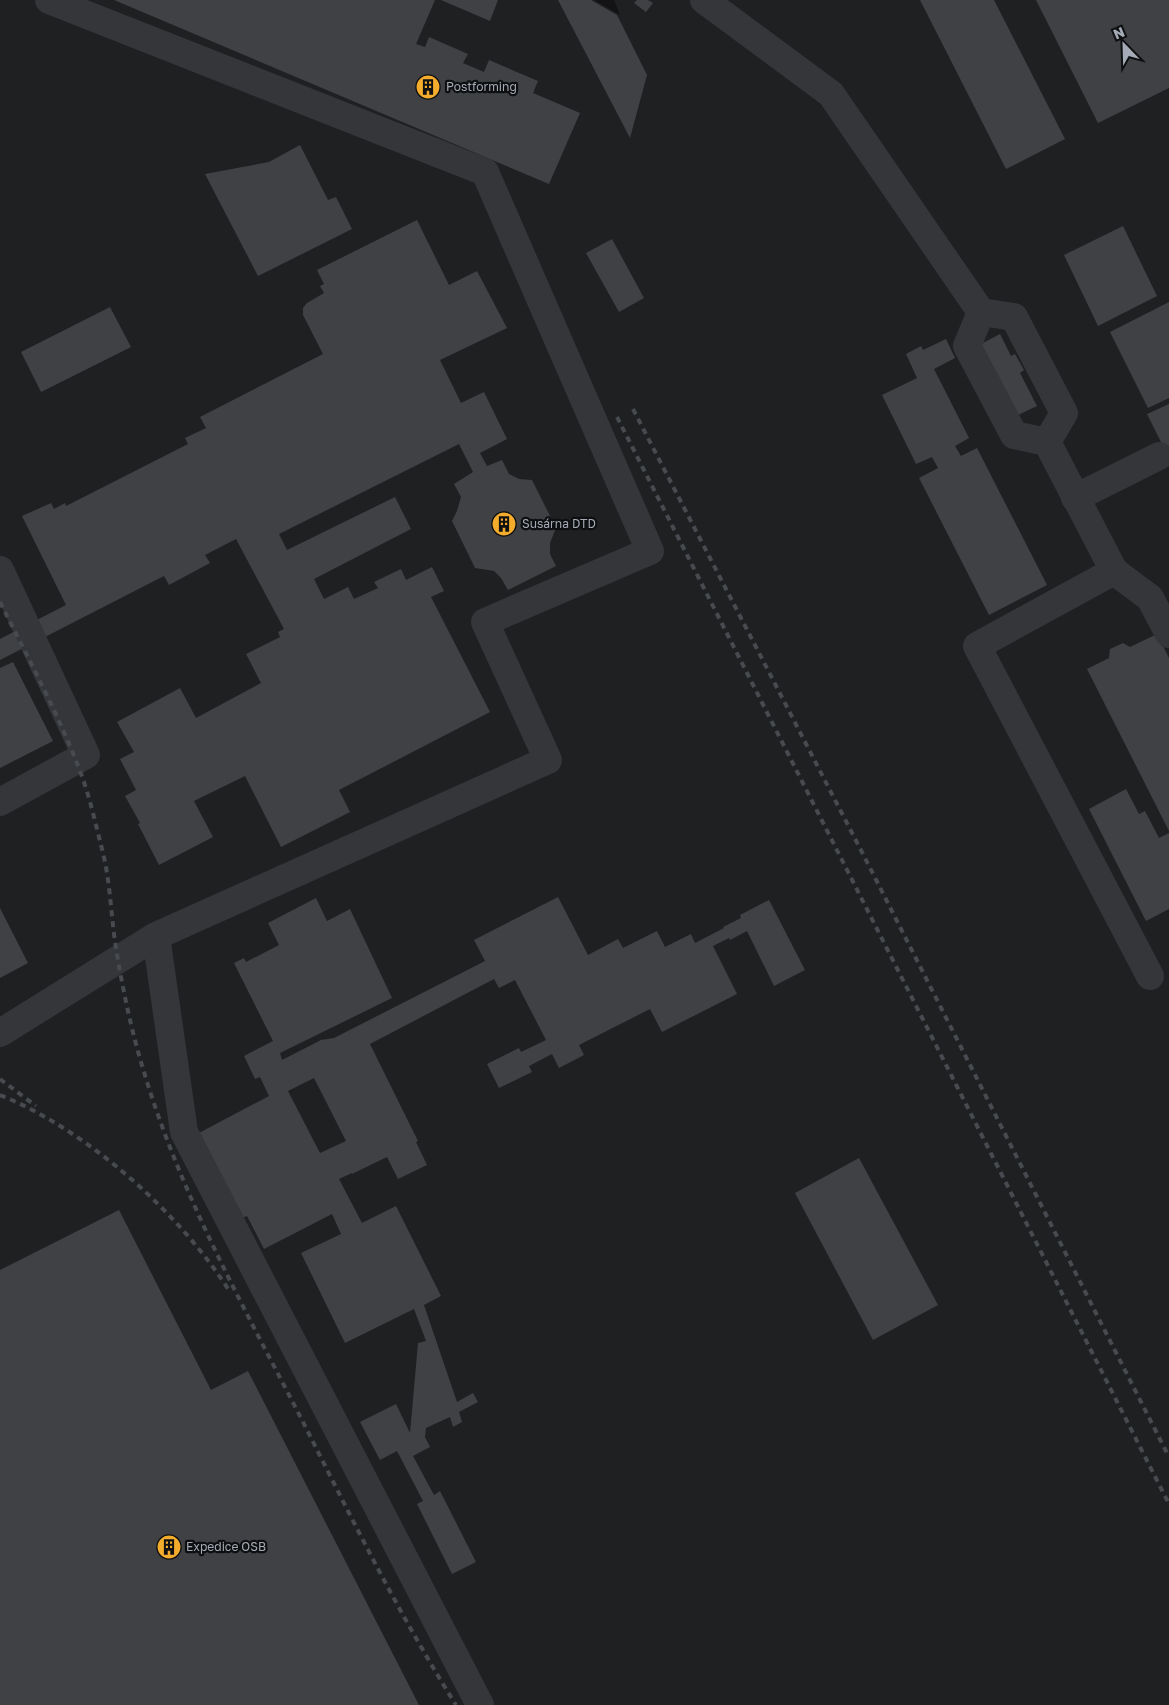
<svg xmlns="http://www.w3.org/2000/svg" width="1169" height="1705" viewBox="0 0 1169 1705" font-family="'Golos Text',sans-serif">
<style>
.built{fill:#1f2022}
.building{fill:#3f4145;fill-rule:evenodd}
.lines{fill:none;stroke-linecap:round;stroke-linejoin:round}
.minor{stroke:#34363a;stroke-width:28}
.rail{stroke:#474a4f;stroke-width:4;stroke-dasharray:6 5;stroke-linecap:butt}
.labels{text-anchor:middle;stroke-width:4.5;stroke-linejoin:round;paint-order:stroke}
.poi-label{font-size:12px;fill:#a5abb6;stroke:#0e0f10;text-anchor:start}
</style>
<rect width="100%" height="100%" fill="#131315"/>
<path class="built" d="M0,0H594L620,15L614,0H1169V1705H0Z"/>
<path class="building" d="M114,0H435L416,44L425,47L429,37L468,54L463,63L484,72L489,60L538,81L533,93L580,113L549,184Z
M441,0H498L490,21Z
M558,0H591L617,15L647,75L630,138Z
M637,0H648L653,3L646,12L634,3Z
M920,0H994L1065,139L1006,169Z
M1036,0H1169V88L1098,123Z
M300,145L328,200L336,197L352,229L258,276L205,174L269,162Z
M417,220L449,285L477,271L507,328L440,360L461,403L484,392L507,439L480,453L487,466L502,460L509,474L519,479L532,480L556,528L550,543V554L556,566L508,590L501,578L494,571L475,568L452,521L457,511L461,497L454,484L473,472L459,444L279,534L287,550L395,497L411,529L314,579L324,599L348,587L354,599L378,588L374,582L401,569L406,580L432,567L444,591L431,597L490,712L339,790L350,812L281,847L245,776L194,801L213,837L159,865L138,824L140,823L125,796L136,790L120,759L134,752L117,722L180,688L196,718L261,683L246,654L280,637L278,632L284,629L236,539L205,555L210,563L169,585L164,576L0,660V639L66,605L22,516L51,503L54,509L65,503L66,506L188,444L185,438L206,428L200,417L323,354L303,315V308L307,303L324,293L320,286L324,284L317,270Z
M1123,226L1157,296L1098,326L1064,255Z
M612,239L644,298L619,312L586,253Z
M1169,302V398L1148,408L1110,332Z
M110,307L131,347L41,392L21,352Z
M1000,334L1011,356L1015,354L1024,370L1020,373L1037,406L1018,415L981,344Z
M946,339L955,358L934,369L969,438L955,446L961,456L977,448L1047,585L989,615L919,478L938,468L932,457L916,464L882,395L917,378L906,354L921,346L923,350Z
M1169,404V458L1147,414Z
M1157,634L1169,658V831L1087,669L1109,658L1110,649L1123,643L1130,647Z
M13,662L53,741L0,768V668Z
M1126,789L1139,814L1145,811L1159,838L1169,833V909L1146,921L1089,809Z
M558,897L588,955L618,939L623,948L657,931L665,947L691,934L695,943L724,928L723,927L741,918L740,915L769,900L805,970L774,986L747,931L730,940L729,938L713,946L737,994L662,1032L650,1009L579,1045L584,1055L559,1068L552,1054L529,1066L532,1072L499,1088L487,1064L519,1048L521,1052L546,1040L515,980L499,988L494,979L370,1044L418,1141L416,1142L427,1165L398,1179L387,1157L352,1174V1173L339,1179L362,1223L396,1206L441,1296L424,1305L457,1402L473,1393L478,1402L459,1412L462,1422L453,1427L450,1417L426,1428L425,1437L430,1447L413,1456L434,1495L440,1491L476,1562L452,1574L417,1504L423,1501L397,1451L380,1460L360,1422L396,1404L410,1433L418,1343L426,1341L414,1309L345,1343L301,1253L341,1234L332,1214L264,1249L247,1216L240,1219L197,1134L269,1096L260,1077L255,1079L244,1056L273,1041L234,963L244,958L246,962L279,945L268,923L316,898L327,921L350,909L392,998L280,1053L282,1060L321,1040L334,1038L485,961L474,940ZM314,1078L346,1141L320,1153L288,1091Z
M0,908L28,963L0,978Z
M859,1158L938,1305L873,1340L795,1193Z
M119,1210L211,1390L248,1371L419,1705H0V1270Z"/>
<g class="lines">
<path class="minor" d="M49,0L485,172L650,551L485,622L548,760L156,936L184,1132L480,1705
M704,0L831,94L981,312L1014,317L1064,413L1047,442
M981,312L967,346L1014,435L1047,442L1114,571L1150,598L1169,634
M1075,498L1159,456
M0,570L86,755L0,802
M1114,571L977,646L1150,976
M0,1033L156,936"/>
<path class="rail" d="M633,409L865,858L1169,1457
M617,417L1169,1504
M0,602C28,658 58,713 80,771C90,797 96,826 103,853C110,882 111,913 115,942C122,986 131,1030 144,1072C180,1193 243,1306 301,1418C350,1515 398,1613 456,1705
M0,1079L36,1106
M0,1095C87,1130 180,1213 230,1292"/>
</g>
<defs>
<symbol id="building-disc" viewBox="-11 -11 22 22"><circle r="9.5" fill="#f4ac2d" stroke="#0e0f10"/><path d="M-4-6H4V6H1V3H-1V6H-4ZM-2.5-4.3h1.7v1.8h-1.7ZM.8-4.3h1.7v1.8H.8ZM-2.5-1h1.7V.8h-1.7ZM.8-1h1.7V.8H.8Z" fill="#111"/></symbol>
</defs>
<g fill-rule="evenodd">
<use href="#building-disc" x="414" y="73" width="28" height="28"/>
<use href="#building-disc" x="490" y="510" width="28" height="28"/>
<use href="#building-disc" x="155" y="1533" width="28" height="28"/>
</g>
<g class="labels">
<g class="poi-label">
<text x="446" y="91">Postforming</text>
<text x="522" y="528">Susárna DTD</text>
<text x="186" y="1551">Expedice OSB</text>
</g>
</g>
<g transform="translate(1124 45) rotate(337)" stroke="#0e0f10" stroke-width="4" paint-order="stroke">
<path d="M0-4L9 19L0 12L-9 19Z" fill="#a5abb6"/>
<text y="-8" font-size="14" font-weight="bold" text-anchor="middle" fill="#a5abb6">N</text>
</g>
</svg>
